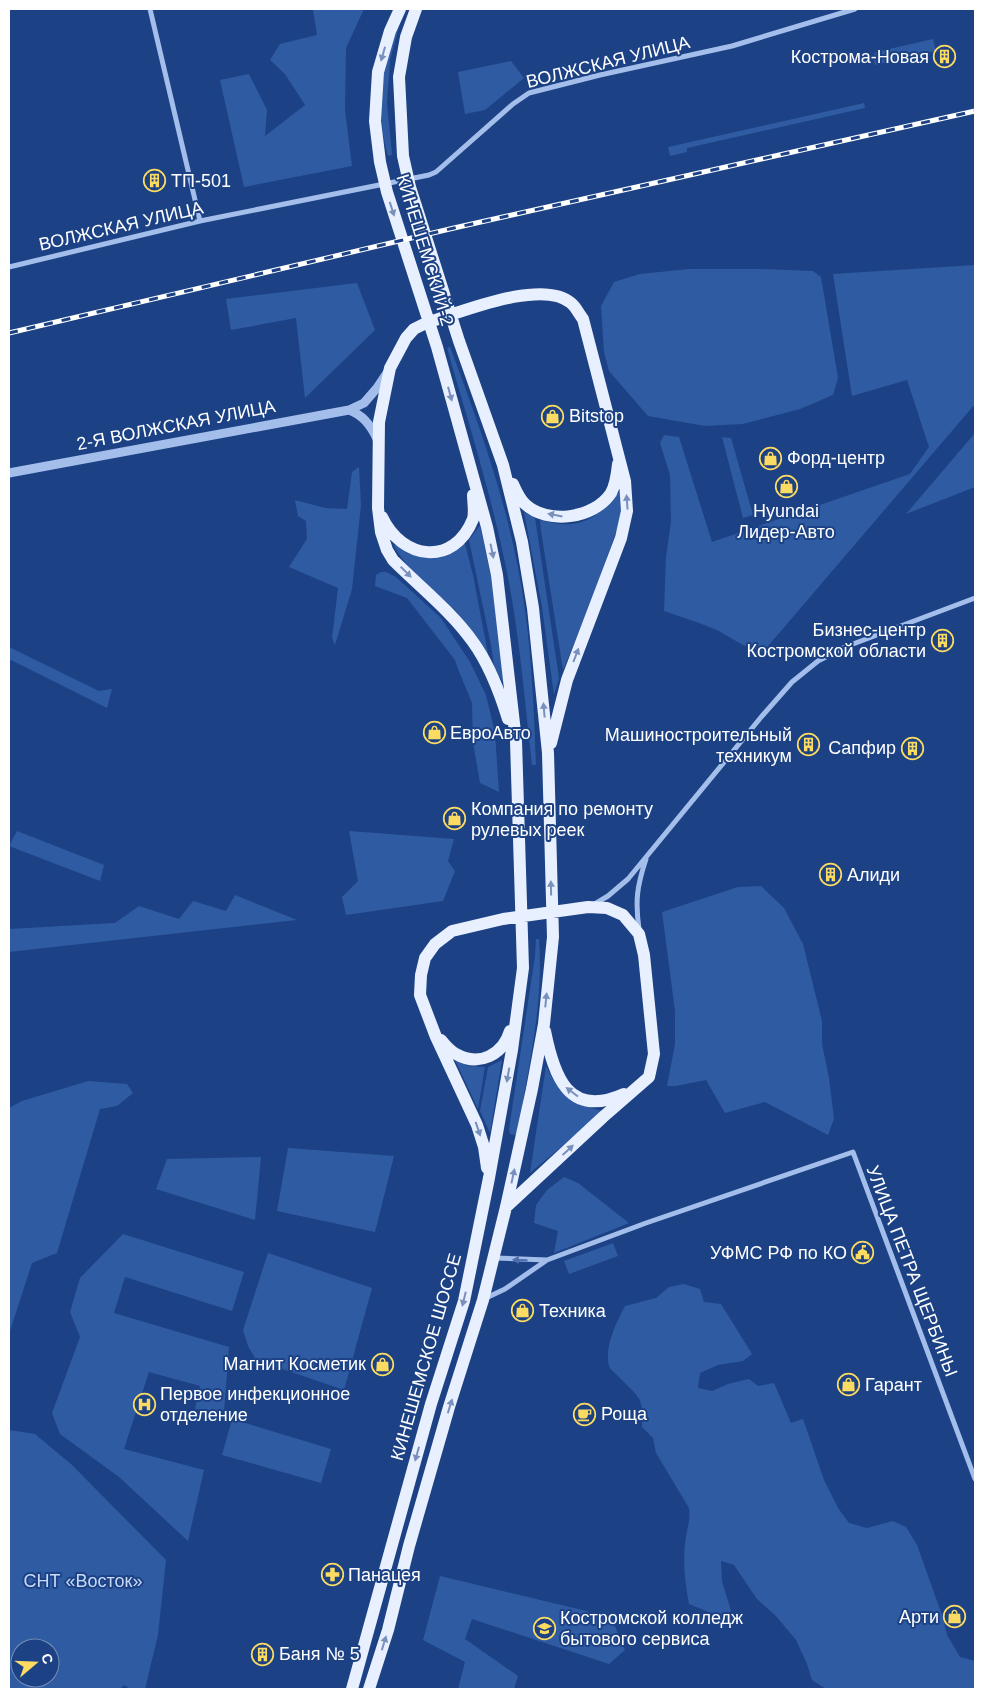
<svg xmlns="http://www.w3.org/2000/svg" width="984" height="1698" viewBox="0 0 984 1698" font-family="Arial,sans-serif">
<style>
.green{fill:#2f5ba3;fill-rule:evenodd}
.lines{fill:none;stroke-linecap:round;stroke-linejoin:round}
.minor{stroke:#a4beeb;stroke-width:5}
.tertiary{stroke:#a4beeb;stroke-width:9}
.primary{stroke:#e8effe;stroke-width:12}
.rail-casing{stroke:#fff;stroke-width:5}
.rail{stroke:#1c4285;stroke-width:3;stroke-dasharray:9;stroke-linecap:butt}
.oneway{fill:#7890bb}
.oneway2{fill:#4c6da9}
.labels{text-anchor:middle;stroke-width:4;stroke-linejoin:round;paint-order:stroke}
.poi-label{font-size:18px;fill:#fff;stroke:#1c4285;text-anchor:start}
.street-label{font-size:18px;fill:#fff;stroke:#1c4285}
.park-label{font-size:18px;fill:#c8daf8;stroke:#1c4285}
</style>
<rect width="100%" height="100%" fill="#1c4285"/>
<path class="green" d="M313,9H364L346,48L345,110L352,166L244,187L220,80L249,74L267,110L265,136L305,105L285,74L270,60L280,44L317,35Z
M401,19L390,60L387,103L392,155L388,156C379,124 378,88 387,56C390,44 396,31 401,19Z
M933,39L936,51L875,65L873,55L876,52Z
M511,61L524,78L485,110L465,114L458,72Z
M864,103L865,108L687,148V152L670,156L668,147Z
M975,265V404L763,652L743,645L717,630L699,623L664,611L666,557L671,522L670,475L660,443L664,435L679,437L712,542L910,474L929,447L907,380L852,396L833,274Z
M689,269H762L813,271L821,277L838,378L833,395L800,409L743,424L705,426L648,416L609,371L604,352L601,306L614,282L640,274Z
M357,283L375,330L305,398L296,318L231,330L226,299Z
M450,347C482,432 513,519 525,610C532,661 534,713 536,765H532C524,696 519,626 504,558C489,487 467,418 447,348Z
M975,433V487L906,514Z
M722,437L731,438L753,515L743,518Z
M359,467L361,505L352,589L335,645L332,638L338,588L289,567L307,539L306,521L298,516L295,500L325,508L347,509L352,472Z
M621,490L622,509L617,529L587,613L563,670L541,531L540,520C582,531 594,520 621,490Z
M524,512L535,518L559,678L554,695L542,607Z
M480,525L491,577L507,690L494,666L491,645L469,540Z
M395,544C422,562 439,564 465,544L473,575L489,659C478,642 467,622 453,608C430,586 409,573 394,546Z
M381,572H386L396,577L441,618L470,662L486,695L495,733L499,792L480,783L473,742L472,703L458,669L455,660L407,598L375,586L376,575Z
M9,647L99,691L112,689L107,708L9,659Z
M17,831L104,865L100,881L9,846Z
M349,831L454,839L448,861L455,871L443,901L346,915L342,897L358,881Z
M761,886L784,908L803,944L822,1021V1044L829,1078L834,1119L828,1135L765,1102L725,1113L706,1080L676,1086H667L675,1044V1011L662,912L738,887Z
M235,895L297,920L9,952V929L115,923L139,906L179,919L193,901L226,911Z
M536,939H539C544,1003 528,1068 518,1131L515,1135L510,1134L509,1129L535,956Z
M455,1060L468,1066L485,1067L478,1109Z
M502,1060L490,1133L480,1111L488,1067Z
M546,1066C560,1095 571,1105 604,1111L530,1173Z
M88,1081L127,1084L133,1093L117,1106L100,1109L57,1253L32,1263L9,1334V1108L22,1101Z
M288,1148L394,1156L375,1232L277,1211Z
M261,1157L255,1220L156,1189L167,1159Z
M564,1177L578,1183L629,1223L554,1253L558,1231L534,1223L536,1205L547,1190Z
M123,1234L244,1272L232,1311L125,1277L114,1313L229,1347L224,1412L195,1409L200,1386L149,1372L124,1449L204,1470L188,1541L119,1477L60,1434L52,1413L80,1337L70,1312L80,1278Z
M613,1243L618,1256L569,1274L564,1261Z
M268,1253L372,1288L344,1390L256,1360L248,1346L243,1330Z
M684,1284L700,1289L704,1302L721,1304L752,1354L743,1361L718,1365L700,1373L698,1388L712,1391L728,1384L749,1379L758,1386L774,1383L791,1423L803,1419L824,1480L838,1508L849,1523L867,1528L893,1521L906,1527L917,1545L942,1615L947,1635L960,1657L975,1661V1687L971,1689H826L812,1680L807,1664L796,1640L776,1616L757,1599L734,1565L721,1561L722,1581L731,1611L723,1618L689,1604C685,1583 683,1564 685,1544C686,1531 691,1521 689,1508L656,1453L653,1438L642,1427C644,1396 639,1398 619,1377C616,1374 611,1370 609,1366C604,1347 616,1323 625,1306L656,1298L669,1287Z
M232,1419L331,1449L321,1483L222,1455Z
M9,1430L35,1434L72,1465L166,1560L158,1635L145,1689H130L124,1685L120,1689H9ZM20,1648H50V1678H20Z
M440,1576L611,1617L625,1650L609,1664L472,1619L465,1639L518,1676L514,1689H458L465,1662L423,1640Z"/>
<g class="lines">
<path class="minor" d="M150,9L200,221
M9,267L200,221L429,175L436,172L513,104L529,93L600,75L732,46L855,9
M593,905L608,896L628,879L762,716L792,682L818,661L845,647L975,598
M639,929C635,901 637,886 646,859
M495,1258L547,1260
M486,1298L505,1289L547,1260L646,1223L853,1152L975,1479"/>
<path class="tertiary" d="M349,410C363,415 371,425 377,439
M9,473L349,410L364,403L377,388L387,373"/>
<path class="primary" d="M513,484C516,491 519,498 525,504C547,525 594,519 611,493C616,484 617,474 618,464
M382,517C402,560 454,567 473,519C475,512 473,502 473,495
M508,719C500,693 489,664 473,642C451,611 420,587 393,560L387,550L381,532L378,508L379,422L390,368L406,338L414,329L426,323C459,313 542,278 571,303C576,307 579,314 583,319L625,481L627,511L621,538L567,680L551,743
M545,1031C554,1076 568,1119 624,1094
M441,1040C445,1045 450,1051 456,1054C479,1067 503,1055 510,1031
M487,1168L484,1147L477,1125L436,1037L420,995L421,975L425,958L435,944L452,931L503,919L588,907L607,908L623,915L639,934L644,955L654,1054L649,1077L603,1117L506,1207
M352,1689L431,1404L464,1301L489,1178L512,1050L523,968L516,741L497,575L487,527L437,347L387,192L380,162L375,121L378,72L390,31L400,9
M369,1689L388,1630L409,1546L449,1407L483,1300L506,1207L532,1089L544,1024L553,937L548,753L533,608L522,542L503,465L459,341L410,187L403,156L399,77L406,37L416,9"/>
<defs>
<path id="rail" d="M9,333L454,228L975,111"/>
</defs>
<use href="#rail" class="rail-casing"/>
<use href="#rail" class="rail"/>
</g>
<defs><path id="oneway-solid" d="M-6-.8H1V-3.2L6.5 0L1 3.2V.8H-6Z" transform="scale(1.25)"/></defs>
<g class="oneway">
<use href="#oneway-solid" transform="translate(383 54) rotate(106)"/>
<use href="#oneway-solid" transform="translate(392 209) rotate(72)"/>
<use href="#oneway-solid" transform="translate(450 394) rotate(75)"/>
<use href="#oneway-solid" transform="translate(627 502) rotate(-94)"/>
<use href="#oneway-solid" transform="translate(555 515) rotate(-169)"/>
<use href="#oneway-solid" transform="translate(492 551) rotate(78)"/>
<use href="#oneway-solid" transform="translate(406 572) rotate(45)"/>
<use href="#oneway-solid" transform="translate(576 655) rotate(-69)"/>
<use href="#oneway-solid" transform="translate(544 710) rotate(-95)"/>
<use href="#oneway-solid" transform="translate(551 888) rotate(-91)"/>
<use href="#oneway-solid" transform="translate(546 1000) rotate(-84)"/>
<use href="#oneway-solid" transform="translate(508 1075) rotate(100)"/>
<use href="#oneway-solid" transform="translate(572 1092) rotate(-143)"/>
<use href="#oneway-solid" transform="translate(478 1129) rotate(71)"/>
<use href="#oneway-solid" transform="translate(568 1150) rotate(-43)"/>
<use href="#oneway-solid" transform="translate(513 1176) rotate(-78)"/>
<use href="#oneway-solid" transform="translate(464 1299) rotate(104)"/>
<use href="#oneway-solid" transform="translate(450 1406) rotate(-73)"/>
<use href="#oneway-solid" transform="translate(417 1454) rotate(106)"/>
<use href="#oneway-solid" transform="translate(384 1643) rotate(-73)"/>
</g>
<use class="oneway2" href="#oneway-solid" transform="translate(520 1260) rotate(-178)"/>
<defs>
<symbol id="building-ring" viewBox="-11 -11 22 22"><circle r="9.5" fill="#1c4285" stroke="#fbdb61" stroke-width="1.5"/><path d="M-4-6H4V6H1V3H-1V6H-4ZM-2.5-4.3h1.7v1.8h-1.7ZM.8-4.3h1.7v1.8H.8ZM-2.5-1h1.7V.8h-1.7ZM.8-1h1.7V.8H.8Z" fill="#fbdb61"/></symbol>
<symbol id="shop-ring" viewBox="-11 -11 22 22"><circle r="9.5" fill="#1c4285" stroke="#fbdb61" stroke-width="1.5"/><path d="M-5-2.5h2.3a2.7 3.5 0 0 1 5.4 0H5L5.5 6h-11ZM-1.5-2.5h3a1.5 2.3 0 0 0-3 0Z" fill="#fbdb61"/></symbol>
<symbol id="civic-ring" viewBox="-11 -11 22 22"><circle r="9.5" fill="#1c4285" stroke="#fbdb61" stroke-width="1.5"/><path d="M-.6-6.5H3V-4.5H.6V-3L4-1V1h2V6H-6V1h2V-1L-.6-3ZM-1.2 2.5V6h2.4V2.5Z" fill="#fbdb61"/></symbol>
<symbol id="hospital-ring" viewBox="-11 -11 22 22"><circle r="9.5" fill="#1c4285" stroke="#fbdb61" stroke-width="1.5"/><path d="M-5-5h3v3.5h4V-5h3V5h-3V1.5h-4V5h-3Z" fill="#fbdb61"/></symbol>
<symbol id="cafe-ring" viewBox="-11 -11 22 22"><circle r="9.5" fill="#1c4285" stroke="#fbdb61" stroke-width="1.5"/><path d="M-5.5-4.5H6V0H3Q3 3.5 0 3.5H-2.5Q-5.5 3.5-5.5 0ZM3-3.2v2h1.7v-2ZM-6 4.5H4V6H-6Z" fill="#fbdb61"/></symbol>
<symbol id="pharmacy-ring" viewBox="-11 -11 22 22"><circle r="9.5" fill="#1c4285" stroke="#fbdb61" stroke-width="1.5"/><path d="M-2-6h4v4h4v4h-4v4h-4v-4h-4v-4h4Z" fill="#fbdb61"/></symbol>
<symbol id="university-ring" viewBox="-11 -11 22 22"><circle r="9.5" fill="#1c4285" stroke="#fbdb61" stroke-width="1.5"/><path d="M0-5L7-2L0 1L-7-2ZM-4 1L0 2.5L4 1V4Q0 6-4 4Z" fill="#fbdb61"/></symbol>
</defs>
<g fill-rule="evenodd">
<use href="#building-ring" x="932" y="44" width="25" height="25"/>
<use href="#building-ring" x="142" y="168" width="25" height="25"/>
<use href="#shop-ring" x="540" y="404" width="25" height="25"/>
<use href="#shop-ring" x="758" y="446" width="25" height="25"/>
<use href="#shop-ring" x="774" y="474" width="25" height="25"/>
<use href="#building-ring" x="930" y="628" width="25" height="25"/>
<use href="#shop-ring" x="422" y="720" width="25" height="25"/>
<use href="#building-ring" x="796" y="732" width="25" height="25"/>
<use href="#building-ring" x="900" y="736" width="25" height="25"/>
<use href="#shop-ring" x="442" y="806" width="25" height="25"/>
<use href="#building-ring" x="818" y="862" width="25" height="25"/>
<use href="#civic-ring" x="850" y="1240" width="25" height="25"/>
<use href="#shop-ring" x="510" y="1298" width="25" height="25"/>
<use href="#shop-ring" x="370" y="1352" width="25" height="25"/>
<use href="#shop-ring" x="836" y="1372" width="25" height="25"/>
<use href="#hospital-ring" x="132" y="1392" width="25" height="25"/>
<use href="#cafe-ring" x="572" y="1402" width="25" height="25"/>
<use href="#pharmacy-ring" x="320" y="1562" width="25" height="25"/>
<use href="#shop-ring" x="942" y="1604" width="25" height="25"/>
<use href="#university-ring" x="532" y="1616" width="25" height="25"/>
<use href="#building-ring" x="250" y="1642" width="25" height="25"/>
</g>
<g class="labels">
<g class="poi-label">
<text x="929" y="63" text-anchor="end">Кострома-Новая</text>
<text x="171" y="187">ТП-501</text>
<text x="569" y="422">Bitstop</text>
<text x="787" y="464">Форд-центр</text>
<text x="786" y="517" text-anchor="middle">Hyundai<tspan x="786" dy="21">Лидер-Авто</tspan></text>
<text x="926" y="636" text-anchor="end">Бизнес-центр<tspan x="926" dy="21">Костромской области</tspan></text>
<text x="450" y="739">ЕвроАвто</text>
<text x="792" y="741" text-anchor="end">Машиностроительный<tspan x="792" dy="21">техникум</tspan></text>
<text x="896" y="754" text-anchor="end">Сапфир</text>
<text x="471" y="815">Компания по ремонту<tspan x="471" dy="21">рулевых реек</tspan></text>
<text x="847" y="881">Алиди</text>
<text x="847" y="1259" text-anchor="end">УФМС РФ по КО</text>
<text x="539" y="1317">Техника</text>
<text x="366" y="1370" text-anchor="end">Магнит Косметик</text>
<text x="865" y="1391">Гарант</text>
<text x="160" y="1400">Первое инфекционное<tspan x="160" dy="21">отделение</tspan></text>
<text x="601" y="1420">Роща</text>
<text x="348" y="1581">Панацея</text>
<text x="939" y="1623" text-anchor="end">Арти</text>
<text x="560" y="1624">Костромской колледж<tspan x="560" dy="21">бытового сервиса</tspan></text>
<text x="279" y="1660">Баня № 5</text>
</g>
<g class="street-label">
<text transform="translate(608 62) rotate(-14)" y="6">ВОЛЖСКАЯ УЛИЦА</text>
<text transform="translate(121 226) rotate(-13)" y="6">ВОЛЖСКАЯ УЛИЦА</text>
<text transform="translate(425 250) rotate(73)" y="6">КИНЕШЕМСКИЙ-2</text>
<text transform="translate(176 425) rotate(-11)" y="6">2-Я ВОЛЖСКАЯ УЛИЦА</text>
<text transform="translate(912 1271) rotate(69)" y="6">УЛИЦА ПЕТРА ЩЕРБИНЫ</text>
<text transform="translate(426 1357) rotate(-74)" y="6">КИНЕШЕМСКОЕ ШОССЕ</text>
</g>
<g class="park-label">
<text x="83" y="1587">СНТ «Восток»</text>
</g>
</g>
<rect width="984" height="1698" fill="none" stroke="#ffffff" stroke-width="20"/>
<g transform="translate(35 1663) rotate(71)"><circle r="24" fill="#1c4285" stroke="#778eb6"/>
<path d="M0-4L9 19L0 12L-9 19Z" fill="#fbdb61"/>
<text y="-8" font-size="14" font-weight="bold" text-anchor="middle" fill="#ffffff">С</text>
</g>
</svg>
